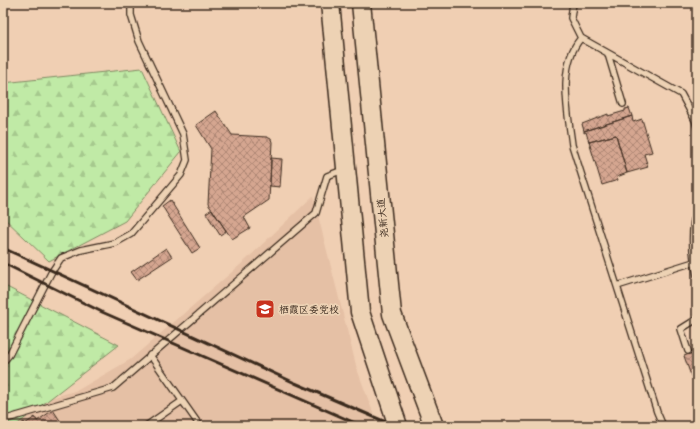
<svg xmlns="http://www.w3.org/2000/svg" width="700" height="429" viewBox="0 0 700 429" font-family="Delius,'LXGW WenKai TC',sans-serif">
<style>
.built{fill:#e5c0a5}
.forest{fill:url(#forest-firs);stroke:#7e8a62}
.building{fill:url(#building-cross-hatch);stroke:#3b2a1e}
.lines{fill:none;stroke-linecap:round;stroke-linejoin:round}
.lane-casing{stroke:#3b2a1e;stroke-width:8}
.primary-casing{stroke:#3b2a1e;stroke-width:21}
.lane{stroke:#edd2b4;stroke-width:5.5}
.primary{stroke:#edd2b4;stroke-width:18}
.rail{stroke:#3b2a1e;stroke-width:3}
.labels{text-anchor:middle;stroke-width:3.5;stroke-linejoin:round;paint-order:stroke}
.street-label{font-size:10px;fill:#3b2a1e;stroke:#edd2b4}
.poi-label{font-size:10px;fill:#3b2a1e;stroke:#edd2b4;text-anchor:start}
</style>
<defs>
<pattern id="forest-firs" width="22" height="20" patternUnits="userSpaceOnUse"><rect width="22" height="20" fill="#c0eaa6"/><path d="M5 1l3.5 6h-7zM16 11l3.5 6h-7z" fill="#a6c98e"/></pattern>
<pattern id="building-cross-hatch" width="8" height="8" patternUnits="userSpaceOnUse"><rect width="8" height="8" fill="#d5a690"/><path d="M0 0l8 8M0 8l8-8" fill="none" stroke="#ae8775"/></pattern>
</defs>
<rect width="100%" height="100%" fill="#f0cfb3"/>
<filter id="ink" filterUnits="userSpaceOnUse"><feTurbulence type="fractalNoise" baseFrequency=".025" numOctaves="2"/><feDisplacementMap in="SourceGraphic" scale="8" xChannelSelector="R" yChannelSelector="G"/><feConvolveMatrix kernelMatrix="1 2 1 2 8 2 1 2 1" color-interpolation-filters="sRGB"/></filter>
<g filter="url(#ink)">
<path class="built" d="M313,196L357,369L378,426H3V412L78,390L131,359L247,259Z"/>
<path class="forest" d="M142,68L181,152L125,221L49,261L3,217V83Z
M3,285L119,345L15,426H3Z"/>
<path class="building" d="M629,108L632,116L584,131L582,124L608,114V116L625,111V109Z
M216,111L232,135L267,137L271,139L272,142L269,200L244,217L250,228L232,239L208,204L211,149L196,125Z
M632,116L633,122L642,119L652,152L644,154L648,167L627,173L616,135L589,142L586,132L584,133V131Z
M616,135L627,173L617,177L618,180L602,185L589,142Z
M271,158L282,159L280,187L270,186Z
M170,200L200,248L192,253L162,206Z
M212,209L226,231L220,235L206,213Z
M166,248L172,257L137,280L131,272Z
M697,351V386L695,387L684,356Z
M53,410L63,425L66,423L68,426H18L24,422L25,424L35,417L37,421Z"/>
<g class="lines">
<defs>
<path id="lane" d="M573,3L571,18L581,38C557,66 568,112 572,145L657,412L663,426
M581,38L681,94L695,120L697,127
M608,54L623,104
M697,205C691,229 691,251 697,275
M617,286L694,262
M688,351L681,329L697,319
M150,355L200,426
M3,362L9,355L51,273L61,258L81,250L115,243L131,234L181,175L187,160L183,134L139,41L131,15V3
M3,420L113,388L316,213L327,176L343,170
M146,426L182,401"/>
<path id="primary" d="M330,3L360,312L398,426
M361,3L392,314L434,426"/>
</defs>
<use href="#lane" class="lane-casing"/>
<use href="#primary" class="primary-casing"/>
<use href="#lane" class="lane"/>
<use href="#primary" class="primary"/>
<path class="rail" d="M3,248L295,383L395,426
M3,263L102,312L362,426"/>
</g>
</g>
<defs>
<symbol id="school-square" viewBox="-11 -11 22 22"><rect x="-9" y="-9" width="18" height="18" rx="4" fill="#c8321e" stroke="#edd2b4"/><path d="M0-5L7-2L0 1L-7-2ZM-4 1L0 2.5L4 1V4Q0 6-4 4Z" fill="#fff"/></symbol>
</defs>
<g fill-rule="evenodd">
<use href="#school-square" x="254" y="298" width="22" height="22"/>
</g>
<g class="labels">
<g class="street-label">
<text transform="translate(382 218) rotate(-96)" y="4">尧新大道</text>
</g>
<g class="poi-label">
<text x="279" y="313">栖霞区委党校</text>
</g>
</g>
<rect width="700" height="429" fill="none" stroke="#edd2b4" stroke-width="16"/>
<rect x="8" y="8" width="684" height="413" fill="none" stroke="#3b2a1e" stroke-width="1.5" filter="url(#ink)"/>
</svg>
